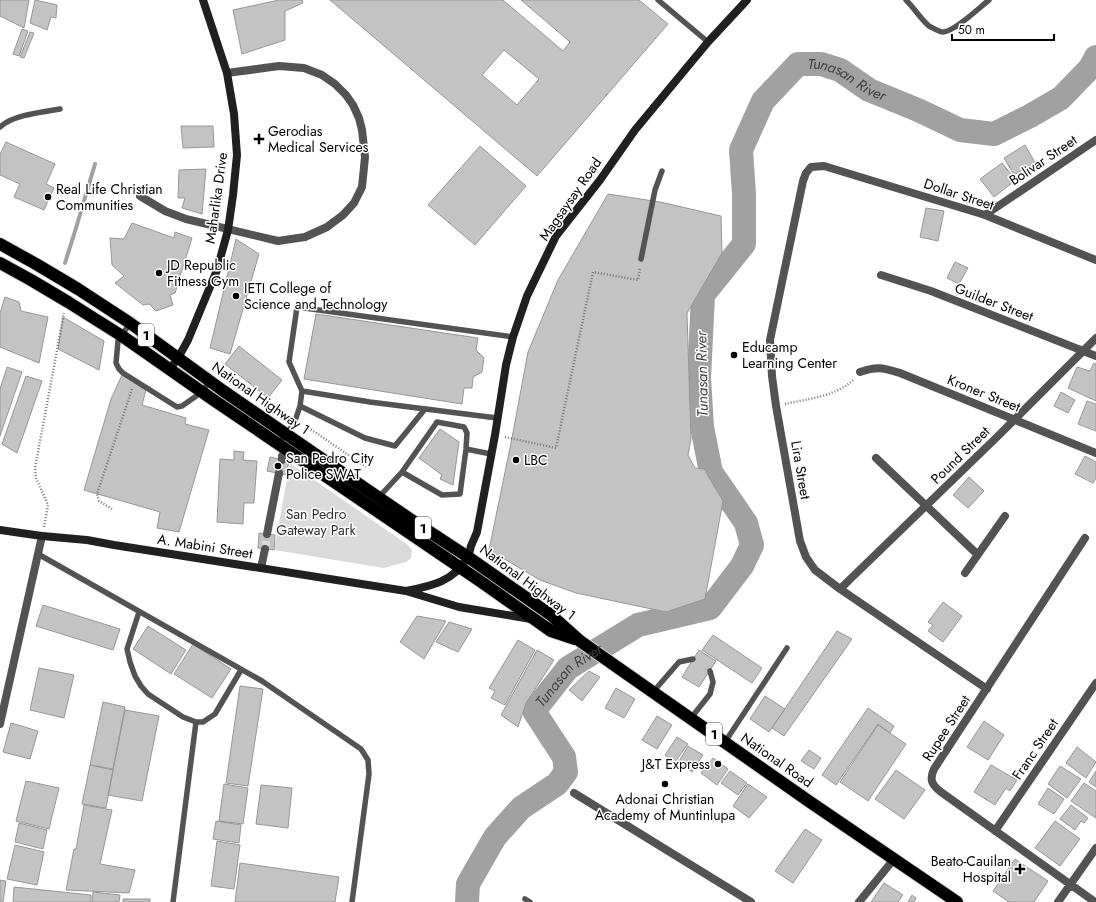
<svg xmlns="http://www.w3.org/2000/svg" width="1096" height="902" viewBox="0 0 1096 902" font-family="Jost,sans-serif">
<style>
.green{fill:#dadada}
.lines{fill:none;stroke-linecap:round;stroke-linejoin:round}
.stream{stroke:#a1a1a1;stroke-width:4}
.river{stroke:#a1a1a1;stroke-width:24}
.building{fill:#c3c3c3;stroke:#979797;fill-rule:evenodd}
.street-tunnel{stroke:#d9d9d9;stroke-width:8;stroke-dasharray:8 4;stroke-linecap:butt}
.highway-casing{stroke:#dbdbdb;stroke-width:14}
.path{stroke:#757575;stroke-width:2.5;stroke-dasharray:1 2;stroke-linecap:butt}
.lane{stroke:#535353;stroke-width:5.5}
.street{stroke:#535353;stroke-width:8}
.secondary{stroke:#202020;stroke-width:8}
.highway{stroke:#000;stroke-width:12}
.poi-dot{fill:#000;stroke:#fff;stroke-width:1.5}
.labels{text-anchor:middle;stroke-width:3;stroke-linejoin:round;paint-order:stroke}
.shield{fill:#fff;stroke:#4c4c4c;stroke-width:1}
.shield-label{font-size:13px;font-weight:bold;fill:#000}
.poi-label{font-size:14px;fill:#000;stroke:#fff;text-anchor:start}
.street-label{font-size:14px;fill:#000;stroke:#fff}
.park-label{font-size:14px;fill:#313131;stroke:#fff}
.water-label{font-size:15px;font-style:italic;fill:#424242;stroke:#fff}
</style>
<rect width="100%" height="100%" fill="#fff"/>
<path class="green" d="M290,463L408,545L412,550L411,558L406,562L384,568L274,550Z"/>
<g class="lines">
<path class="stream" d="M65,263L76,228L95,164"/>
<path class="river" id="s1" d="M467,902L468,884L495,837L521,808L557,784L566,772L564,757L534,711L568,668L638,625L710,608L742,566L752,545L746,523L711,472L702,427L699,378L703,295L744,244V194L741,150L763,101L798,64H821L840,70L869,90L918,110L960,130L994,134L1030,116L1061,98L1090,68L1096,57"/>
</g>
<path class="building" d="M0,0H29L24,28L0,16Z
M35,0L57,5L56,18L51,17L47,30L30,23Z
M279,0H302L303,3L285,11V40L242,54L233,10Z
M330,0H503L563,51L570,42L521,0H639L668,24L537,176ZM504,50L539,79L517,105L482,75Z
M22,29L28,31L19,56L13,54Z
M30,32L34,33L24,58L20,57Z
M181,126H213L214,147L183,148Z
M6,142L55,164L46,184L54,188L44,210L14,197L20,184L0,175V154Z
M1025,145L1038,168L1027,174L1022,170L1014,175L1004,158Z
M480,146L526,186L475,245L428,205Z
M1002,163L1016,180L994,197L980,179Z
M206,169L202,214L182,208L185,198H178L179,170Z
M608,194L660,202L721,216L722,253L687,313L691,439L688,455L695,468L704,469L723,501L705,599L666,612L576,593L540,580L489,550L512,438L528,352L558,280Z
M926,208L944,211L938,241L920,237Z
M132,223L174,238L175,232L192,238L175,293L170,295L173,305L156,311L149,304L143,305L115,283L124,276L112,265L110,238L124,239Z
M236,239L259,254L230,354L210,348Z
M955,262L968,268L959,284L947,278Z
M5,297L19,302L21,311L48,317L39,363L0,347V313Z
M316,314L478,338L476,350L484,358L482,372L473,377L472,388H464L462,404L304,379Z
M63,317L104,341L99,370L58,349Z
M239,346L282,380L268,398L225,364Z
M1094,363L1096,364V401L1068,388L1077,367L1090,371Z
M7,367L22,372L0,436V389Z
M122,375L146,390L142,405L186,418L185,424L209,430L179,532L157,528L160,512L84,490L111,399Z
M26,376L42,381L17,453L2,444Z
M1061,392L1075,400L1068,413L1054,406Z
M1087,401L1096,404V431L1078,424Z
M440,429L459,442L453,485L440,479L442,475L419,458Z
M234,451L244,452L243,460L257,461L254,503H244L243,524L217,522L220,459L234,460Z
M1085,456L1096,462V478L1093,483L1075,474Z
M270,457L289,461L286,475L267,471Z
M969,477L984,491L968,508L953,495Z
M259,533L275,535L274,550L258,548Z
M943,602L962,616L943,642L928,631L933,625L928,622Z
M43,605L120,629L113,650L36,626Z
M417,616L446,621L424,659L400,642Z
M449,622L472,629L458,652L436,642Z
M148,626L186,650L171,674L133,649Z
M837,631L852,639L784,736L772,728Z
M713,635L762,668L752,683L702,650Z
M518,640L535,650L505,705L491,698L495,691L489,688Z
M193,644L231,669L212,698L174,674Z
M537,650L554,660L526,703L518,727L501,715Z
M699,650L716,661L699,687L682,677Z
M39,668L74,675L64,718L30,710Z
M589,671L600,677L582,701L569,690Z
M240,686L263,689L248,786L226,783Z
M616,688L635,699L624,718L605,708Z
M765,696L785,709L769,732L750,719Z
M103,702L125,707L113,769L90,765Z
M868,708L894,726L890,733L878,724L836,785L822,775Z
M125,710L159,716L142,801L108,795Z
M657,716L672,725L657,749L642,740Z
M984,721L1004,735L988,760L967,747Z
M11,723L38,731L30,759L3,752Z
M878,725L906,744L868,801L840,782Z
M677,737L688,744L675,762L665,755Z
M688,746L703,755L692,772L678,763Z
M1077,747L1096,762L1086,778L1066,763Z
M809,750L821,758L814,769L801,761Z
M713,758L728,769L717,785L701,773Z
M90,765L113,770L106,808L82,804Z
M991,765L1017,780L1010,791L1006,788L995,805L974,792Z
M1060,766L1081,779L1067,798L1048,784Z
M896,770L925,790L904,819L875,799Z
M730,771L747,783L738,795L721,783Z
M1096,771V787L1089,782Z
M26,781L59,788L49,829L16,821Z
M1084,783L1096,791V818L1071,801Z
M224,784L248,788L243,824L219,821Z
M748,784L767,797L749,818L733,806Z
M261,785L292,788L288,828L256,824Z
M1048,788L1064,799L1054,814L1038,804Z
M84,805L112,810L100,864L135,870L129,893L66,890L74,849H76Z
M1071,805L1088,818L1084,823L1081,821L1075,830L1060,819Z
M216,821L241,825L239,843L213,839Z
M1055,821L1080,839L1060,866L1035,848Z
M19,823L47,830L43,849L15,842Z
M805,829L822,840L793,883L775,871Z
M217,841L240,845L234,889L211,886Z
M15,845L44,852L37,885L7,879Z
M1015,859L1048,881L1034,902H1009L993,891Z
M240,863L339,877L335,902H235Z
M0,880L6,881L3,902H0Z
M884,883L903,895L898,902H871Z
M14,887L91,895V902H13Z
M93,892L120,895L119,902H92Z
M912,895L916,898L914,902H908Z
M123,899H150V902H123Z"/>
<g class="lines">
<path class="street-tunnel" d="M265,549L267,534"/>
<defs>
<path id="highway" d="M0,244L36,264L78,289L130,323L222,390L328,463L413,521L468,557L551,615L580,641L617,667L810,802L957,902
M0,263L31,280L68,302L122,336L215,401L480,581L551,631L575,639"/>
</defs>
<use href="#highway" class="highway-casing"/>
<path class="path" d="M785,404C807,399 838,396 854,379
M306,426L366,467
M505,437L556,448L593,272L638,280L640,267
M112,509L99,501L97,494L132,389
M44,527L48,505L36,478L35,468L64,313"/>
<path class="lane" d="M658,0L708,42
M906,0C914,8 921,19 929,26C933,28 939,32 943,32C954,32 980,7 989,0
M0,127C13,115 42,112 60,109
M641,259L655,190L662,171
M130,323L118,341L116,363L119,369L123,373L177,407L182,406L202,392L210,381
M302,391L289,362L297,307L513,337
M300,406L365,438L395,446L425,409
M278,444L294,424L300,406L302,391L370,402L497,418
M466,449L491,454
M378,498L402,472L437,422L464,427L467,433L466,449L460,494L442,495L402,472
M38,554L262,681L361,749L368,760L369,774L352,902
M139,612L127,649L130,662L135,676L141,686L148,694L183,717L196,722H203L215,714L241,670
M653,692L679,662L693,659
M691,718L710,694L713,682L710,671
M725,742L787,648
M525,899L530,902
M173,902L196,722"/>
<path class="street" d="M140,196L165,211L186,219L278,241L305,237L327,227L343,215L354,203L362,187L365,157L362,130L359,118L353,105L346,95L335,84L322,75L304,68L279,66L227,73
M985,215L1096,140
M881,275L931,291L1096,356
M860,372C878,366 883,368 900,373L1096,453
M876,458L977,554
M282,460V456L287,449
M267,534L279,473
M1085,538L934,769C929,780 932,785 941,792L1095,902
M261,568L265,549
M965,573L1005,516
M840,589L998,436L1096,338
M987,689L840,589L815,570L806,557L800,541L776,406L772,376L770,340L803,181L806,173L811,167L824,166L985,215L1096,260
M0,724L42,536
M574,793L751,902
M995,831L1096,683
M859,902L894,859
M1058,902L1096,848"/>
<path class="secondary" d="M170,369L178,358L188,340L217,270L228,230L233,195L237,155L234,114L227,73L203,0
M0,530L42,536L87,540L114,545L406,591L459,607L531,619
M406,591C431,586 453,582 467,558C469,555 470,550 471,546C473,541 475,537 477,532L495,435L506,365L513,337L527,296L556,236L600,180L635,130L708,42L747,0"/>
<use href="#highway" class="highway"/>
</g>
<g class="poi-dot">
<path d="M257 133h4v4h4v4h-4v4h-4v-4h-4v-4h4z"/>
<circle cx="48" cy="197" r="4"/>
<circle cx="159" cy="273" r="4"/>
<circle cx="236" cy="296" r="4"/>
<circle cx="734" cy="355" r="4"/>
<circle cx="516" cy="460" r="4"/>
<circle cx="278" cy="466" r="4"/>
<circle cx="718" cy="764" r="4"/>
<circle cx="665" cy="784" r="4"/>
<path d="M1018 863h4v4h4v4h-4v4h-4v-4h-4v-4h4z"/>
</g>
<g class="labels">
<g class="shield">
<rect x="138" y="324" width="16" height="22" rx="3"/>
<rect x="415" y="517" width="16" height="22" rx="3"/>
<rect x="706" y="723" width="16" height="22" rx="3"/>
</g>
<g class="shield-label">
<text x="146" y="340">1</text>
<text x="423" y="533">1</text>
<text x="714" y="739">1</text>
</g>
<g class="poi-label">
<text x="268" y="136">Gerodias<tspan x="268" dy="16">Medical Services</tspan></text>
<text x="56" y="194">Real Life Christian<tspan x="56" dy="16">Communities</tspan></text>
<text x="167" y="270">JD Republic<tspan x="167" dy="16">Fitness Gym</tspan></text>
<text x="244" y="293">IETI College of<tspan x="244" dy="16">Science and Technology</tspan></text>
<text x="742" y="352">Educamp<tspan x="742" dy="16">Learning Center</tspan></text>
<text x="286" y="463">San Pedro City<tspan x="286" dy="16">Police SWAT</tspan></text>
<text x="524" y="465">LBC</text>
<text x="710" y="769" text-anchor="end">J&amp;T Express</text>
<text x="665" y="804" text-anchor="middle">Adonai Christian<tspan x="665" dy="16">Academy of Muntinlupa</tspan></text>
<text x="1011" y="866" text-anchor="end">Beato-Cauilan<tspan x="1011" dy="16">Hospital</tspan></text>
</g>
<g class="street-label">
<text transform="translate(1043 160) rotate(-34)" y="5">Bolivar Street</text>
<text transform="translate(959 194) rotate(18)" y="5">Dollar Street</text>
<text transform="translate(216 198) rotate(-82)" y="5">Maharlika Drive</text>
<text transform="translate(570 199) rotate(-55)" y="5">Magsaysay Road</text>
<text transform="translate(994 302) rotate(21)" y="5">Guilder Street</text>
<text transform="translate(984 393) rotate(22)" y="5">Kroner Street</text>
<text transform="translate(261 398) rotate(35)" y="5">National Highway 1</text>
<text transform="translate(960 455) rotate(-44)" y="5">Pound Street</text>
<text transform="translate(801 470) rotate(80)" y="5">Lira Street</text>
<text transform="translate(205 546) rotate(9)" y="5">A. Mabini Street</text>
<text transform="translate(528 582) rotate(37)" y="5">National Highway 1</text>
<text transform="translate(946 728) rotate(-57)" y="5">Rupee Street</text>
<text transform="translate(1035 749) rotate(-56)" y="5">Franc Street</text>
<text transform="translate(777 760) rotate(35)" y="5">National Road</text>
</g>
<g class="park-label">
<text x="316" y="519">San Pedro<tspan x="316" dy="16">Gateway Park</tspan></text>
</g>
<g class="water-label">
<text dy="5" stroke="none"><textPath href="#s1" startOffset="1106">Tunasan River</textPath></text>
<text transform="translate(702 374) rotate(-91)" y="5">Tunasan River</text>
<text dy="5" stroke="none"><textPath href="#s1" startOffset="290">Tunasan River</textPath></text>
</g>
</g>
<path d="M952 34v6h102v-6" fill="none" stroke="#000000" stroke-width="2"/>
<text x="958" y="34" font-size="12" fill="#000000" stroke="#ffffff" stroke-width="3" paint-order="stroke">50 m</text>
</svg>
